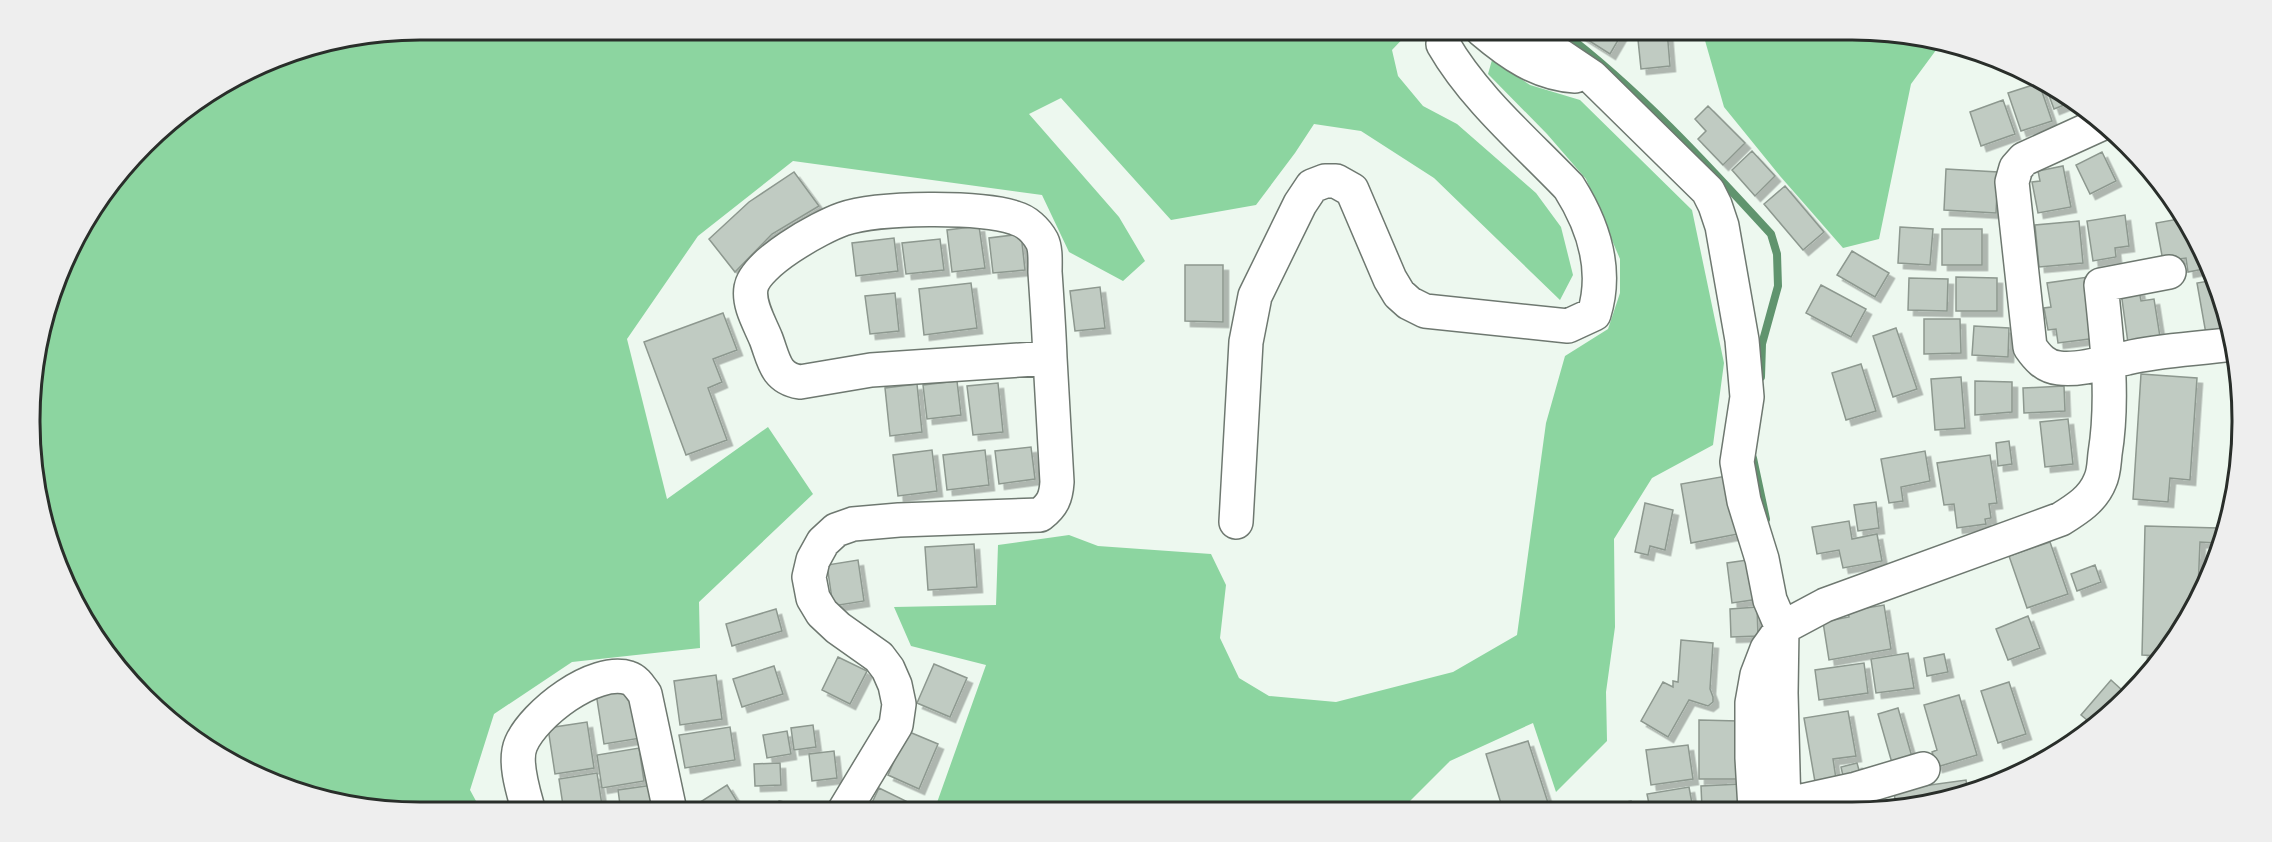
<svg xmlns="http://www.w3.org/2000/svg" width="2272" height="842" viewBox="0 0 2272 842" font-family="'PT Sans',sans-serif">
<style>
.forest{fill:#8cd5a0}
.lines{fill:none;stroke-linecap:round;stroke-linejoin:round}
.stream{stroke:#60946e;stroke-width:8}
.building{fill:#c0cbc2;stroke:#8d988f;stroke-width:1.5;filter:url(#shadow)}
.minor-casing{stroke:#6e7870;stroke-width:36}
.minor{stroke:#fff;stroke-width:33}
.rim{fill:none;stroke:#292e2a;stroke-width:3}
</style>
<defs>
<filter id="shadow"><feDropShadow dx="5.5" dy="5.5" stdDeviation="0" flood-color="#0004"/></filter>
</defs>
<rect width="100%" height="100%" fill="#edf8ef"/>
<path class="forest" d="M421,30H1411L1392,50L1398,76L1423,106L1457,124L1536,193L1561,227L1573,275L1560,300L1434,178L1361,131L1314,124L1295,153L1256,205L1171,220L1061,98L1029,114L1119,217L1145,261L1123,281L1069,252L1042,195L793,161L698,236L627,339L667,499L768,427L813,494L699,602L700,648L572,662L494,714L470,790L482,812H421L319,799L183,731L96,638L38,498L33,370L82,226L163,127L295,51Z
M1702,30H1851L1942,42L1911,84L1879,239L1843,248L1780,176L1724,107Z
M1492,60L1530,85L1580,100L1692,210L1724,363L1713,445L1652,478L1614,539L1615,627L1606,692L1607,741L1556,792L1533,723L1450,761L1401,810L934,811L986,665L911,646L894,607L996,605L998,545L1069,535L1098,546L1211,554L1226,585L1220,638L1239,678L1269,696L1336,702L1453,672L1517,635L1546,423L1565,356L1608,329L1620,293V259L1586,179L1547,134L1488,74Z"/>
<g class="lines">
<path class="stream" d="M1560,30C1638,89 1705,162 1771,234L1777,254L1778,286L1762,344L1761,377
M1753,458L1766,519"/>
</g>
<path class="building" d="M1580,30H1624L1610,54L1577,33Z
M1637,30H1667L1670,66L1641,69Z
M2044,82L2074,101L2054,109Z
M2039,83L2052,121L2021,131L2008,93Z
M2003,100L2015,134L1981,146L1970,112Z
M1708,106L1745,143L1723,165L1698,139L1706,131L1695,119Z
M1752,151L1775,176L1755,196L1732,170Z
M2102,152L2116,181L2090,194L2076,165Z
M2063,166L2071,207L2038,213L2032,182L2040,181L2038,171Z
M1946,169L1998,172L1996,213L1944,210Z
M794,172L819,206L772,234L735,272L709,239L749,202Z
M1785,186L1824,232L1803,250L1764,204Z
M2125,215L2129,246L2115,248L2116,257L2093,261L2087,221Z
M2184,218L2190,226L2209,268L2188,272L2186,258L2163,261L2156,223Z
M2079,221L2083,263L2039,267L2035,225Z
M979,226L985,268L952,272L947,230Z
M1900,227L1933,229L1930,265L1898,263Z
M1942,229H1982V265H1942Z
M1021,234L1025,270L993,273L989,238Z
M894,238L898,271L856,276L852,243Z
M940,239L944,270L906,274L902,243Z
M1852,251L1889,273L1875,297L1837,275Z
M1185,265H1223V322L1185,321Z
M1956,277L1997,278V311H1956Z
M2088,277L2097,338L2058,343L2056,329L2048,330L2044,308L2051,307L2047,283Z
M1909,278L1948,279L1947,311L1908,310Z
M2214,280L2221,296L2229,330L2206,334L2197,283Z
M971,283L977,328L924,335L919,289Z
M1821,285L1866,309L1851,337L1806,313Z
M1100,287L1105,328L1075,331L1070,291Z
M2139,290L2141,301L2154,299L2160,337L2128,343L2121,292Z
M895,293L899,331L870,334L865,296Z
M723,313L737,350L713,359L722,382L708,388L727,440L686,455L644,342Z
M1924,319H1960L1961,353L1924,354Z
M1974,326L2009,328L2008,357L1972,355Z
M1896,328L1917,389L1893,397L1873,336Z
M1861,364L1876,411L1846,420L1832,373Z
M2141,374L2197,378L2190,480L2170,478L2168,502L2133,499Z
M1961,377L1965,428L1935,430L1931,379Z
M957,381L961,415L927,419L923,385Z
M1975,381L2012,382V412L1975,415Z
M998,383L1003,432L973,435L967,386Z
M917,384L922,432L890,436L885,388Z
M2064,386L2065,411L2024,413L2023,388Z
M2068,419L2073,464L2045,467L2040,422Z
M2233,425L2240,426L2241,447L2232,503L2227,502Z
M2009,441L2012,464L1998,466L1996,443Z
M1031,447L1035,479L999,484L995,451Z
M932,450L937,491L898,496L893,455Z
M985,450L989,485L947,490L943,455Z
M1925,451L1930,481L1901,487L1903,501L1889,503L1881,459Z
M1990,455L1997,503L1989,504L1991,518L1985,519L1986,524L1957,528L1954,504L1944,505L1937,463Z
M1732,475L1743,533L1691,543L1681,484Z
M1876,502L1879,528L1858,531L1854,505Z
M1645,503L1673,510L1665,550L1650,546L1648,555L1635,552Z
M1849,521L1852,539L1877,534L1882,561L1843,568L1839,550L1817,554L1812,527Z
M2145,526L2218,528L2217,543L2200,542L2198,589L2176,638L2160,656L2142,655Z
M2050,542L2068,594L2027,608L2009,556Z
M974,544L977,587L928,590L925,547Z
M1754,559L1759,599L1732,603L1727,563Z
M858,560L864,601L833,606L827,565Z
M2095,565L2101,582L2077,591L2071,574Z
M1884,605L1891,649L1829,660L1823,622L1849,617L1848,611Z
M1757,607L1758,636L1731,637L1730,609Z
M776,609L782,631L732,646L726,624Z
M2028,616L2040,648L2008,660L1996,629Z
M1681,640L1713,643L1710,689L1713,697V702L1708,706L1689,700L1668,737L1641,721L1663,682L1673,687V681L1678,682Z
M1908,653L1914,688L1876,693L1871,659Z
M1944,654L1948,672L1927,676L1924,658Z
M838,657L867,671L850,704L822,690Z
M1864,663L1868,693L1819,700L1815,670Z
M934,664L967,678L950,717L917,703Z
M774,666L783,694L742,707L733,679Z
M716,675L722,719L680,725L674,681Z
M2111,680L2124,692L2130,684L2133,687L2109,715L2093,725L2081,715Z
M2009,682L2026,734L1998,743L1981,691Z
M634,687L641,738L604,744L596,693Z
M1959,695L1977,755L1937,767L1932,752L1937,750L1924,705Z
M1898,708L1912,757L1892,763L1878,714Z
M1848,711L1856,756L1833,759L1836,779L1815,782L1804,718Z
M1699,720L1739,721V779H1699Z
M587,722L594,768L555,774L548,728Z
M813,725L816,747L794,750L791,728Z
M730,727L735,760L685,768L679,735Z
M787,731L791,754L767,758L763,735Z
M907,731L938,744L919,789L888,775Z
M1528,741L1550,809L1503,810L1486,754Z
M1688,745L1693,779L1651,785L1646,750Z
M639,748L644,781L602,788L597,755Z
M834,751L837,778L812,781L809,754Z
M780,763L781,785L755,786L754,764Z
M1857,763L1862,781L1845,785L1841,767Z
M597,773L603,812H564L559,779Z
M1966,780L1967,787L1977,786L1902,809H1896L1894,790Z
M1741,784L1743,809H1702L1701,786Z
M653,785L657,811L621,812L618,790Z
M727,785L743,811H697L694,806Z
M1689,787L1693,809H1650L1647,794Z
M879,788L912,804L909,811H868Z
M779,801L811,807L810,811H777Z
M1631,801L1633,809H1589Z"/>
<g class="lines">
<defs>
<path id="minor" d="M1482,30C1509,53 1538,74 1575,76
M1522,30L1592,77L1708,191L1715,205L1722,226L1742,340L1747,397L1737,462L1744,501L1762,559L1770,600L1782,628L1781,693L1784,809
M2103,123L2024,159L2016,168L2012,182L2030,347C2037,357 2045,367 2059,368C2078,371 2108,362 2127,358C2161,350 2198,349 2233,344
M1236,522L1246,342L1255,296L1300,204L1312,186L1325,181H1336L1352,190L1390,279L1399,294L1409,303L1425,311L1568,326L1594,314C1608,269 1593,225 1569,187C1526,142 1474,98 1443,44L1446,30
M1783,805L1856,789L1923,769
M1755,809L1752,758V703L1757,675L1767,649L1782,628L1825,605L2061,519C2077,509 2093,499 2100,481C2104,473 2104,463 2105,454C2114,398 2107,341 2101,285L2169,272
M844,811L896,725L899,704L895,685L888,669L879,657L838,628L822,613L813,598L809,577L813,560L823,542L836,530L853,524L899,520L1040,515C1053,505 1056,497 1057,482L1050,358L871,370L800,382C775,378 774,360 766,339C760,324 748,305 751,288C755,263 820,227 843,219C878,207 980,206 1015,218C1026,221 1036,230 1042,241C1046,249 1045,262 1045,272C1047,301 1049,330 1050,358
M529,812C524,794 513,762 521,744C534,714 594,667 629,678C636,680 641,689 645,694L670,811"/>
</defs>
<use href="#minor" class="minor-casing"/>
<use href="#minor" class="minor"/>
</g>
<path d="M0 0H2272V842H0ZM420 40H1852A380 380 0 0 1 2232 420V422A380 380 0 0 1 1852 802H420A380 380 0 0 1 40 422V420A380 380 0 0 1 420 40Z" fill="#eee" fill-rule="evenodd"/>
<path class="rim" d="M420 40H1852A380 380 0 0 1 2232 420V422A380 380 0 0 1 1852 802H420A380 380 0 0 1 40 422V420A380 380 0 0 1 420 40Z"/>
</svg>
